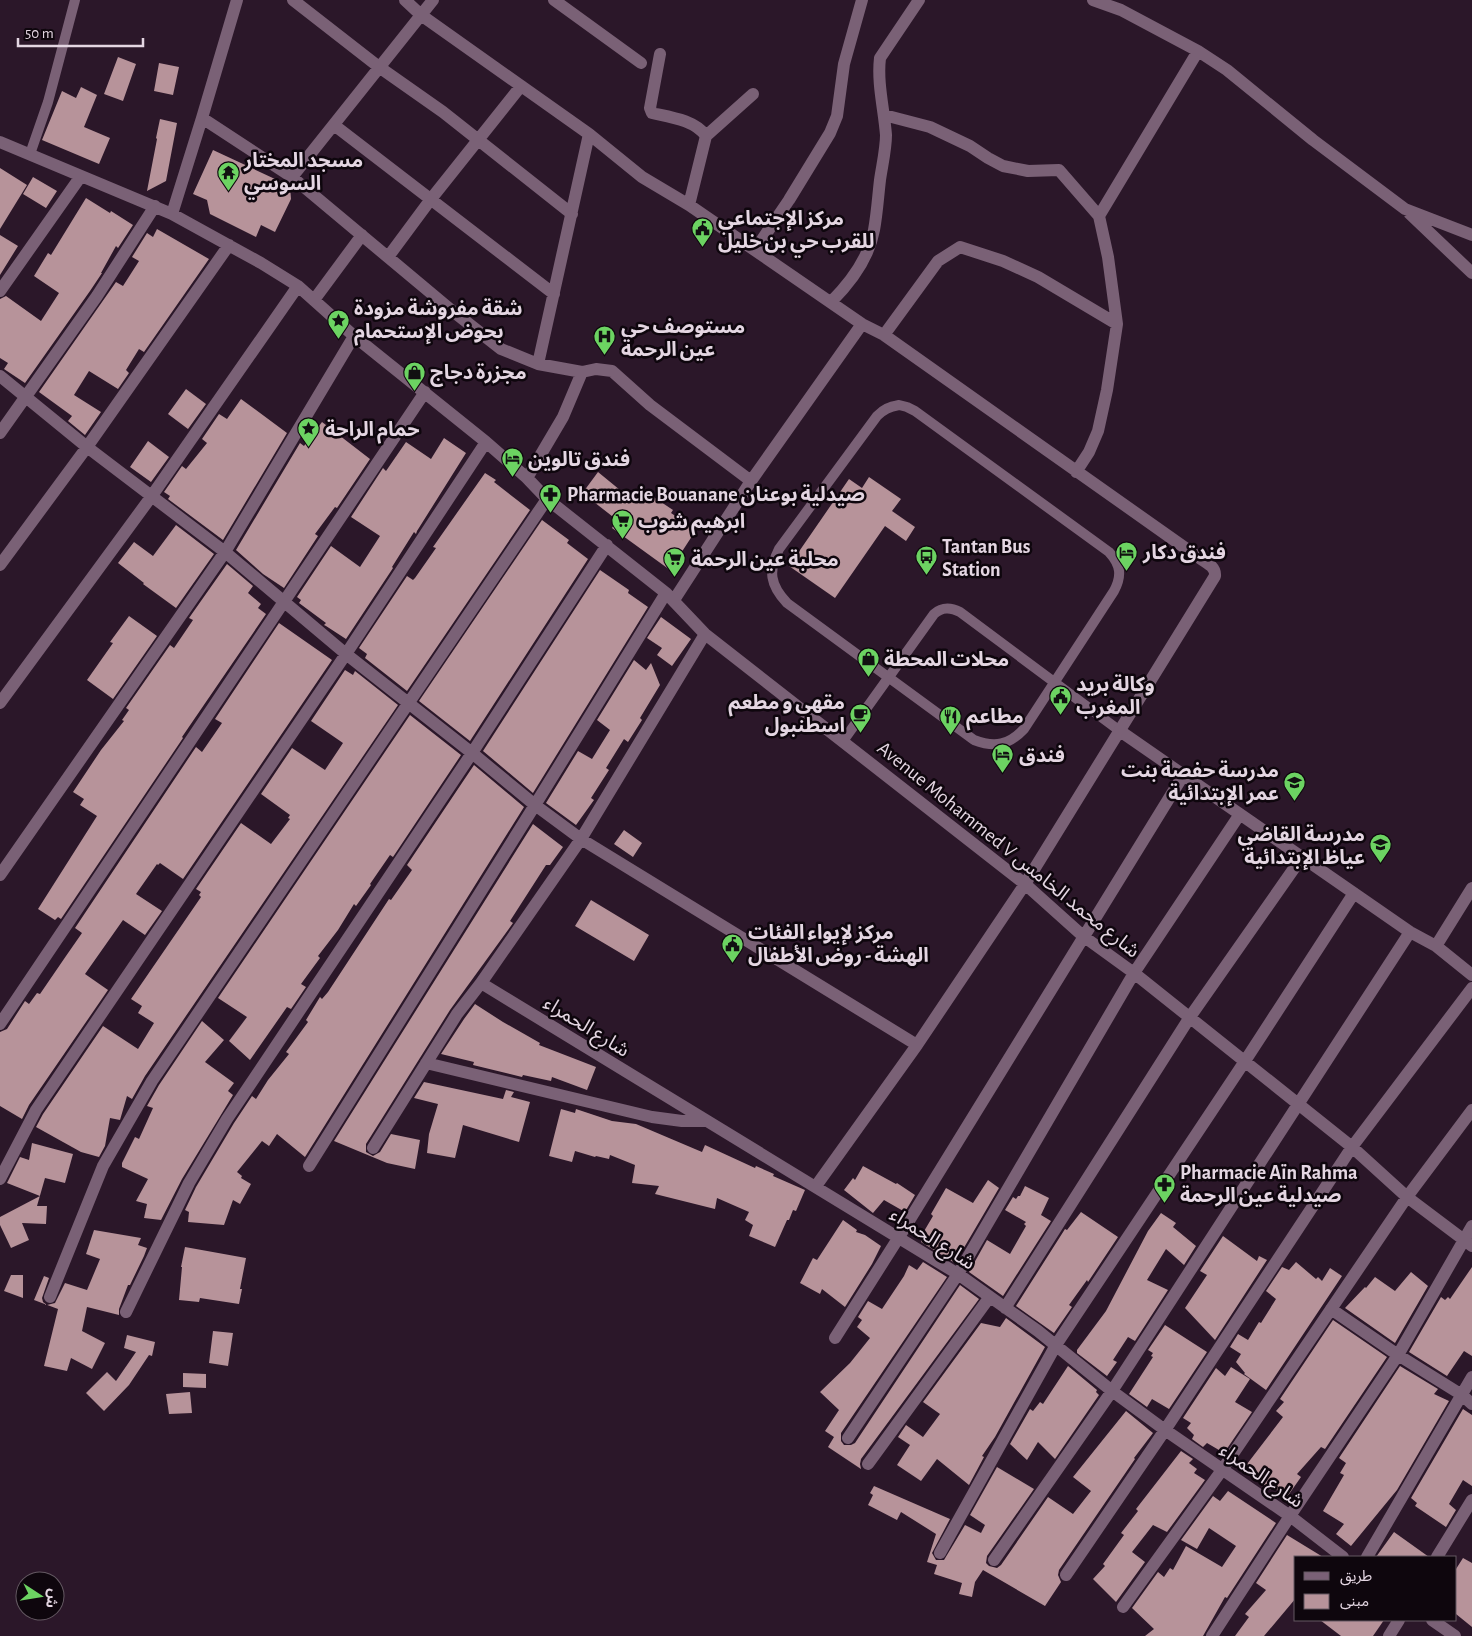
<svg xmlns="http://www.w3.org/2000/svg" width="1472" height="1636" viewBox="0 0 1472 1636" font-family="'Alegreya Sans','Noto Sans Arabic',sans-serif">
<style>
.building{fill:#b7939a}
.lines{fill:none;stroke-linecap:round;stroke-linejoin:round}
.service{stroke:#7a6176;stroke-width:10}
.minor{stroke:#7a6176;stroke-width:12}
.labels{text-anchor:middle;stroke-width:5;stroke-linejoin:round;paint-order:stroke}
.poi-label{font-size:20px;font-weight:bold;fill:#e4d6e2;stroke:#0e060d;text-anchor:start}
.street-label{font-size:20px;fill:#e4d6e2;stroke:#0e060d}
</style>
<rect width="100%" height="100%" fill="#2b1729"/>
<path class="building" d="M118,57L136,64L123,101L104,94Z
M159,63L179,67L173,95L154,91Z
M81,87L97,95L84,127L110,138L99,164L42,140L62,91L76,98Z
M160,119L177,123L166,181L147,191L157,139L156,138Z
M213,150L290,186L291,199L275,232L261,225L256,237L210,214L207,200L193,194Z
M0,168L27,185L0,229Z
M33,177L57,191L46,208L23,194Z
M86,198L110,213L111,211L133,225L118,248L116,246L101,273H102L90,291L25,383L4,369L8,363L0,358V299L6,296L41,321L59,293L34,276L48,253L51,255Z
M157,229L209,259L144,352L139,349L126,370L129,373L118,389L89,371L74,395L101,412L85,435L68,421L72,416L39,392L116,282L123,286L139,261L132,257L147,233L153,237Z
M0,235L18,246L0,275Z
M186,389L206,404L188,429L168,414Z
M241,399L287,433L223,540L168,499L170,496L164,492L182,466L186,469L207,443L202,439L219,414L227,419Z
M322,422L370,459L337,508L335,507L315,534L318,536L284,588L263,574L236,550L300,443L304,446Z
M444,438L466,453L417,531L416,534L414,532L392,567L393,568L346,639L326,626L324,625L326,623L299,603L301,600L297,597L331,546L360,567L380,536L351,517L383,468L386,471L406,442L431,459Z
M148,441L169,457L151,482L130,467Z
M598,472L631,499L636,490L651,499L652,496L673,510L671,513L696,530L670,570L612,528L617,520L585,495L587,493L584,491Z
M485,473L496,480L494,482L530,510L407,691L365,658L367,654L359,648L407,576L413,580L415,578L436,548L433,547Z
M869,477L901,499L892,511L915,527L906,541L885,526L835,598L789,566L849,479L862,488Z
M542,520L569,540L567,543L588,559L470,741L419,701Z
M176,525L214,554L176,608L143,584L144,583L118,563L134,542L153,556Z
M227,564L253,586L248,593L261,604L258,608L266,614L182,737L183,738L61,919L58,917L55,920L38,909L97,816L80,805L84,799L73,792L101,750L124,721L122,720L129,710L126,708L170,645L174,648L191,623L193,620L189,618Z
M600,570L629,590L628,593L648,607L533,793L483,751Z
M129,616L157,636L113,699L87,680L113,643L110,642Z
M661,617L691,639L672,666L657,655L662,648L647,638Z
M279,623L332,660L183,879L160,863L158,865L157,864L136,894L162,911L145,935L123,920L85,974L108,990L29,1105L22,1119L0,1106V1032L7,1029L25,1001L29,1004L37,993L40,994L66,956L82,933L75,928L196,747L202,752L222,723L215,719Z
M634,660L646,670L651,663L660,685L640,718L642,720L628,742L624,739L606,768L609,770L591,798L594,800L576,825L546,803L578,751L592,759L610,730L597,720Z
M345,670L353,675L355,671L398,705L145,1076L132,1099L127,1096L120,1120L110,1118L105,1146L99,1157L81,1152L36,1127L43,1114L103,1026L138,1049L154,1023L138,1013L142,1006L131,999L201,897L199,895L201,892L196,889L241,823L271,844L290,819L288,818L290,815L261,794L292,748L325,770L343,743L311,721Z
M410,715L461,755L393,857L390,855L370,884L371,885L356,906L354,904L338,930L318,956L320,958L301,984L306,987L291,1009L287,1007L250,1060L229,1041L247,1017L218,998Z
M474,765L524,807L305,1157L277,1134L269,1146L262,1141L237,1172L242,1176L241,1178L251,1184L240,1204L233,1200L224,1225L188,1222L189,1212L185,1210L196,1187L234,1123L252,1096L256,1099L268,1080L289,1054L286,1052L308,1022L306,1020L320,997L322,999L328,992L389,899L391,900L412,870L407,865Z
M533,824L563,847L550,865H546L510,921L513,923L450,1010L366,1144V1152L373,1156L380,1152L391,1134L420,1140L415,1169L387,1163L334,1141Z
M624,830L642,843L633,857L614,844Z
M591,900L649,935L634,961L575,926Z
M475,1004L503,1022L540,1043L539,1045L596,1067L587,1090L552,1077L551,1081L523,1075L522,1077L473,1065L474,1062L441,1054L464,1019Z
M202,1021L224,1040L205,1062L234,1083L228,1091L233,1095L182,1179L161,1220L144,1218L147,1204L136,1201L148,1179L122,1167V1163L135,1137L139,1139L153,1108L147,1106L159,1085Z
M424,1082L503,1099L506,1090L514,1092L511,1097L530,1102L519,1142L463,1125L455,1158L427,1153L429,1134L438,1104L414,1098Z
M561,1109L575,1113L576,1109L612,1121L636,1124L702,1152L705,1145L755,1168L756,1166L774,1174L773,1176L805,1190L796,1211L793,1210L789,1220H787L775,1247L749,1236L753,1225L745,1220L749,1212L717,1198L715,1209L655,1194L659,1186L632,1183L635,1165L610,1155L609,1159L596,1156L595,1157L575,1151L572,1162L549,1156Z
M32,1143L73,1154L65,1183L45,1178L37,1206H47L46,1224L22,1223L29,1240L11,1248L0,1225V1217L40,1196L7,1183L20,1157L29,1160Z
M863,1166L896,1184L897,1183L915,1195L905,1212L884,1200L873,1213L844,1190L853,1178L855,1180Z
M988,1180L999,1188L955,1263L921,1242L922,1239L920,1238L933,1216L931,1214L946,1188L973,1203Z
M1025,1186L1049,1198L1041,1215L1051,1221L1003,1296L969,1272L987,1240L1010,1254L1026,1226L1024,1224L1026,1222L1005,1210L1013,1197L1016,1199L1018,1196H1020Z
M1081,1212L1118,1237L1088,1282L1087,1280L1069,1305L1072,1307L1054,1333L1016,1306L1065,1229L1067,1230Z
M1161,1213L1176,1223L1173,1227L1196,1246L1184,1265L1166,1249L1147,1280L1168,1290L1135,1341L1128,1337L1113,1360L1117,1362L1107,1376L1077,1353V1350L1106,1311L1148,1231Z
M843,1220L857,1230L856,1232L865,1235L881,1246L872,1264L845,1307L822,1289L820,1294L800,1283L813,1258L817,1260Z
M94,1230L141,1238L138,1245L147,1248L144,1256L130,1285H128L119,1309V1315L87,1307L82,1331L105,1343L92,1369L71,1358L67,1371L44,1366L58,1309L34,1300L44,1276L49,1278L42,1298L43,1302L47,1305L55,1303L65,1283L87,1290L100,1259L86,1254Z
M1223,1236L1257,1261L1259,1256L1267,1260L1215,1340L1185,1308L1207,1275L1200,1271Z
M185,1247L246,1258L240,1289H242L239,1304L200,1298L199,1302L179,1300L182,1267H181Z
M923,1262L947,1277L841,1433V1441L844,1445H851L855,1443L960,1285L979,1299L861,1459L860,1464L861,1469L828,1447L834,1437L825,1431L839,1410L820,1392L850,1363L870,1338L857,1327L862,1320L858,1317L868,1301L882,1309L904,1276L909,1265L917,1270Z
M1296,1262L1316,1279L1318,1277L1322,1281L1330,1268L1342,1276L1266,1390L1244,1374L1245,1373L1236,1362L1241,1354L1230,1347L1238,1334L1248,1340L1259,1322L1261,1323L1276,1299L1266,1291L1282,1267L1289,1270Z
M1472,1267V1356L1464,1351L1447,1376L1409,1352L1441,1297L1445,1300L1448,1297L1450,1299Z
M1411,1272L1428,1286L1395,1343L1345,1308L1365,1287L1366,1288L1375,1277L1395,1291Z
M11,1275H23V1298L4,1291Z
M1006,1318L1045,1347L995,1437L982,1456L984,1457L969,1485L937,1459L921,1481L897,1465L910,1445L898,1437L906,1425L923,1437L940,1414L923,1402L981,1323L1000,1327Z
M1333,1320L1387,1357L1325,1449L1321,1447L1297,1474L1301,1477L1287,1497L1272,1487L1270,1490L1244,1468L1283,1417L1276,1411L1284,1402L1280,1399Z
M1165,1325L1207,1352L1169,1409L1152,1399L1147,1407L1129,1394L1153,1357L1151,1356L1153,1353L1148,1350Z
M213,1331L233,1333L228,1366L209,1363Z
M127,1335L155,1342L152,1356L149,1355L129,1385L104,1411L86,1393L107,1372L116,1381L136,1352L124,1348Z
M1068,1366L1097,1390L1096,1392L1099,1395L1055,1459L1038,1442L1027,1460L1010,1444L1030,1409L1033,1411L1040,1402L1043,1404Z
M1400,1366L1438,1389L1434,1394L1449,1401L1397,1490L1351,1546L1336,1534L1344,1524L1323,1511L1344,1475L1340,1473L1346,1463L1339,1458Z
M1231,1367L1250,1379L1235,1402L1252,1412L1224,1453L1207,1443L1203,1447L1192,1439L1194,1435L1187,1428L1191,1423L1183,1418L1216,1368L1225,1376Z
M183,1373L206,1374V1388L183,1387Z
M190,1392L192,1413L169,1414L166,1394Z
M1463,1409L1472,1415V1486L1463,1480L1449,1504L1456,1510L1446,1527L1415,1506L1417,1503L1411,1498Z
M1126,1411L1153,1433L1134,1458L1135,1459L1059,1570L1058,1575L1061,1582L1045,1606L983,1570L975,1582L972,1597L959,1594L962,1583L934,1574L937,1565L927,1562L936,1534L901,1512L897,1520L868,1505L873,1495L870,1493L874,1486L950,1519L932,1553L936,1560H944L965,1525L981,1533L985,1525L970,1515L997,1467L1034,1489L987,1556L986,1563L989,1566L997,1568L1001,1565L1048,1497L1073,1514L1091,1491L1073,1477Z
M1181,1451L1193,1459L1189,1463L1197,1469L1194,1473L1205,1480L1167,1532L1153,1525L1132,1552L1145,1562L1116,1602L1093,1579L1105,1566L1103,1564L1124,1535L1121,1533L1138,1511L1136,1509Z
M1228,1491L1276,1523L1227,1598L1225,1597L1203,1636H1145L1154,1629L1132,1608L1158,1572L1164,1577L1170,1568L1173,1570L1186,1546L1222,1567L1236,1546L1209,1528L1197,1549L1181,1540L1213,1496L1220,1501Z
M1394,1532L1429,1557H1376Z
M1287,1535L1323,1557H1296V1598L1264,1636H1235L1249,1617L1245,1614L1266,1590L1256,1583Z
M1463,1558L1472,1563V1627L1456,1614V1569Z
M1320,1620H1384L1373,1636H1341Z"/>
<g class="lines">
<path class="service" d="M30,154L48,102L75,0
M899,405L907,407L915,411L1109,552C1121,565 1122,576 1114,591L1024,729C1009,745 995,748 974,740L787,603C770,585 768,571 779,549L877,416C884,409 889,407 899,405Z
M843,741L934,614C942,607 950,607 960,612L1120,731"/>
<path class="minor" d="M293,0L379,67L443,112L572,214
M405,0L421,15L589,134L642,177L689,205L862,324L884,335L1198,557C1205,562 1216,566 1215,576L1025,884L917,1045L816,1186
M554,0L641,63
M1093,0L1121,10L1198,51L1227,70L1313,140L1405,209L1472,235
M660,54L650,108L652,113C670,117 695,120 706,136L689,205
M884,115L930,127L970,146L988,158L1003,166L1028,171L1059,170L1099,216L1108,257L1117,324L1107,390L1098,431L1089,452L1076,472
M202,118L292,177L450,309L501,349L538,364L582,372L596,369L612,371L650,405L751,481
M334,125L554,294
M706,136L753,94
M0,142L172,214L261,263L298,286L354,336L486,442L527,478L547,499L666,593L705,634L1025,884L1083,936L1134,973L1352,1147L1407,1197L1472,1246
M292,177L433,0
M172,214L202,118L237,0
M1410,214L1472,273
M1099,216L1198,51
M755,250L789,200L830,133L837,116L844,64L862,0
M388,257L431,199L521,86
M0,291L81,176
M314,300L362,235
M831,302C851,282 869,258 874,230C877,214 878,197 880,180C882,166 886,149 886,135C884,109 877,83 880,58L919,0
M884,335L938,261L960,247L1003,261L1038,277L1117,324
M538,364L589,134
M0,376L87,447L225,552L346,654L472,753L535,805L581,839L917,1045
M0,433L97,296L155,206
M527,478L563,417L582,372
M0,565L87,447L229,245
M674,600L751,481L862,324
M0,703L151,497L298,286
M1120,731L1410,932L1436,946L1472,975
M0,875L225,552L354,336
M1436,946L1472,888
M481,983L958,1274L1038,1331L1112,1391L1165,1430L1290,1516L1343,1557
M0,1024L425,392
M426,1063L652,1117L682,1121H705
M373,1148L457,1014L481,983L581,839L705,634
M309,1166L535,805L666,593
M0,1179L36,1110L346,654L486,442
M50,1297L103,1166L152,1081L547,499
M1005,1308L1190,1017L1302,857
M1331,1309L1398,1355L1462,1395L1472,1404
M126,1312L189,1183L227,1119L472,753L607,545
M835,1338L899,1237L1184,774
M848,1438L958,1274L1134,973L1240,814
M868,1464L989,1298
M940,1553L1056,1345L1245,1061L1354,893
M1367,1557L1472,1377
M1437,1557L1472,1500
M994,1560L1112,1391L1410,932
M1066,1575L1165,1430L1352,1147L1472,988
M1123,1607L1222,1470L1407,1197L1472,1110
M1432,1620L1455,1636
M1212,1636L1290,1516L1398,1355L1472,1226
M1389,1636L1399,1620"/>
</g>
<defs>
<symbol id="temple-pin" viewBox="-11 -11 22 30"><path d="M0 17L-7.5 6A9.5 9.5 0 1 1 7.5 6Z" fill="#6cd362" stroke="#0e060d"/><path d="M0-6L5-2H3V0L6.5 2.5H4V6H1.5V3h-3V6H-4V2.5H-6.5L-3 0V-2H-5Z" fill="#111"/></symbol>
<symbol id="civic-pin" viewBox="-11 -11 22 30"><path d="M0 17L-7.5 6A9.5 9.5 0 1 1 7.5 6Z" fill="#6cd362" stroke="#0e060d"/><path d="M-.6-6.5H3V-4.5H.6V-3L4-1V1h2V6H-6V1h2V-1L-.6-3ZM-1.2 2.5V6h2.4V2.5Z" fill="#111"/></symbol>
<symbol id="sight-pin" viewBox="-11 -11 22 30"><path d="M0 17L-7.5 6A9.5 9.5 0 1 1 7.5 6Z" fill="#6cd362" stroke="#0e060d"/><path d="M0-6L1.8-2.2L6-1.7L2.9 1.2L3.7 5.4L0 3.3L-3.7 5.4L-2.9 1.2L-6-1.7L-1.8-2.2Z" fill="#111"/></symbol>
<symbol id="hospital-pin" viewBox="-11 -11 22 30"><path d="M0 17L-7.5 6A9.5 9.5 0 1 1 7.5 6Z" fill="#6cd362" stroke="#0e060d"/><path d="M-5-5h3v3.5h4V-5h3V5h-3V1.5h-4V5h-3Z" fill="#111"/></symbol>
<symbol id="shop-pin" viewBox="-11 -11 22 30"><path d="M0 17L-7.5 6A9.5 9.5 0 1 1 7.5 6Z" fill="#6cd362" stroke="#0e060d"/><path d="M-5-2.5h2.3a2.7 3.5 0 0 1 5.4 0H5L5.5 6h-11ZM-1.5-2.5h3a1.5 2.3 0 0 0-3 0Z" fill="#111"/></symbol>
<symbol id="hotel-pin" viewBox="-11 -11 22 30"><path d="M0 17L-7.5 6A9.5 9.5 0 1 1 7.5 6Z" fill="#6cd362" stroke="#0e060d"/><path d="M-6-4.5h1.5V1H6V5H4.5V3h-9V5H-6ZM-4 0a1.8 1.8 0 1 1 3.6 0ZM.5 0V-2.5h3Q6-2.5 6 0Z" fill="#111"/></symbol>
<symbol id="pharmacy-pin" viewBox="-11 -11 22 30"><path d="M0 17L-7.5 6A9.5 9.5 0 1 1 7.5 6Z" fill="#6cd362" stroke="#0e060d"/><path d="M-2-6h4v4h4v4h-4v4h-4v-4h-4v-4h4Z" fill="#111"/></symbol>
<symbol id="supermarket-pin" viewBox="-11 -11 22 30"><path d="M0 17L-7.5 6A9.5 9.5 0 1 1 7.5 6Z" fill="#6cd362" stroke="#0e060d"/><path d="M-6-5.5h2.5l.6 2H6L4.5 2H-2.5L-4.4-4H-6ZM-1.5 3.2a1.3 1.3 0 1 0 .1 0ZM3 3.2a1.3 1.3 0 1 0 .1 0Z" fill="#111"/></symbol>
<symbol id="bus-pin" viewBox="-11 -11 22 30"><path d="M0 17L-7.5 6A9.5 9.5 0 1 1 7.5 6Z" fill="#6cd362" stroke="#0e060d"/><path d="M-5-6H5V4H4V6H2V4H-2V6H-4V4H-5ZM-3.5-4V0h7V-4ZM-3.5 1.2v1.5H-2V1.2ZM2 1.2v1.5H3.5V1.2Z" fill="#111"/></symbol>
<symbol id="cafe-pin" viewBox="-11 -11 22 30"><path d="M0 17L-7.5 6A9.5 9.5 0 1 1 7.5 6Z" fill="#6cd362" stroke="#0e060d"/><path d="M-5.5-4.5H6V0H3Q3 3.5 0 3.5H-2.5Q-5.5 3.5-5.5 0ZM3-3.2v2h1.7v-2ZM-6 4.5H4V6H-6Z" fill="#111"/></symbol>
<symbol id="restaurant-pin" viewBox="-11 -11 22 30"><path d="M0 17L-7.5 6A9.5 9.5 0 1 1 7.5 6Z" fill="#6cd362" stroke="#0e060d"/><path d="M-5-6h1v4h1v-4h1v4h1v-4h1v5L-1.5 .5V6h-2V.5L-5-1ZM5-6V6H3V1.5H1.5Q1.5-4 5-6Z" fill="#111"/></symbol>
<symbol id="school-pin" viewBox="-11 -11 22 30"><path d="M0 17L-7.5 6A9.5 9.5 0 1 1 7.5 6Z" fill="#6cd362" stroke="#0e060d"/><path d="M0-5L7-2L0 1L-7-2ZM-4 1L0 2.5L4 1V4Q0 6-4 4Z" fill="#111"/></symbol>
</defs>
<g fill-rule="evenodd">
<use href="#temple-pin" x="216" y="160" width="25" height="34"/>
<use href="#civic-pin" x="690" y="216" width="25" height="34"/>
<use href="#sight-pin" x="326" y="308" width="25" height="34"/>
<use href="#hospital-pin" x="592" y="324" width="25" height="34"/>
<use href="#shop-pin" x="402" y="360" width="25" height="34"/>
<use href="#sight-pin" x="296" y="416" width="25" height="34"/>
<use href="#hotel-pin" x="500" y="446" width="25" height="34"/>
<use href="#pharmacy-pin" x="538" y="482" width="25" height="34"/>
<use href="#supermarket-pin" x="610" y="508" width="25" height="34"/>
<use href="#hotel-pin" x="1114" y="540" width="25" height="34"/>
<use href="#bus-pin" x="914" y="544" width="25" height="34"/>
<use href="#supermarket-pin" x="662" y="546" width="25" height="34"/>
<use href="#shop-pin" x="856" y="646" width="25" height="34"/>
<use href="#civic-pin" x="1048" y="684" width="25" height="34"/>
<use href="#cafe-pin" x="848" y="702" width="25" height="34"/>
<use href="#restaurant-pin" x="938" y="704" width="25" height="34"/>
<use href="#hotel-pin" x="990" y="742" width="25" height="34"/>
<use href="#school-pin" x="1282" y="770" width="25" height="34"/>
<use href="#school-pin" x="1368" y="832" width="25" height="34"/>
<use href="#civic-pin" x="720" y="932" width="25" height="34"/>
<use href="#pharmacy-pin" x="1152" y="1172" width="25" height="34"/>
</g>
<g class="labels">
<g class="poi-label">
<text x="244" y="167">مسجد المختار<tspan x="244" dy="23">السوسي</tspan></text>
<text x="718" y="225">مركز الإجتماعي<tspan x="718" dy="23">للقرب حي بن خليل</tspan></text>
<text x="354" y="315">شقة مفروشة مزودة<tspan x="354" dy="23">بحوض الإستحمام</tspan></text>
<text x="621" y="333">مستوصف حي<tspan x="621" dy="23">عين الرحمة</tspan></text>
<text x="430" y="379">مجزرة دجاج</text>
<text x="325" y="436">حمام الراحة</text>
<text x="528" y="466">فندق تالوين</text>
<text x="567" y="501">Pharmacie Bouanane صيدلية بوعنان</text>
<text x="638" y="528">ابرهيم شوب</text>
<text x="942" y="553">Tantan Bus<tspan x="942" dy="23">Station</tspan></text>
<text x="1143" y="559">فندق دكار</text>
<text x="691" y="566">محلبة عين الرحمة</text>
<text x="884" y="666">محلات المحطة</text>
<text x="1076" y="691">وكالة بريد<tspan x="1076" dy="23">المغرب</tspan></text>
<text x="845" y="709" text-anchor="end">مقهى و مطعم<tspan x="845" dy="23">اسطنبول</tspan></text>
<text x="966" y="723">مطاعم</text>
<text x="1019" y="762">فندق</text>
<text x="1279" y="777" text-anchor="end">مدرسة حفصة بنت<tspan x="1279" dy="23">عمر الإبتدائية</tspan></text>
<text x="1365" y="841" text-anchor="end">مدرسة القاضي<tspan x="1365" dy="23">عياظ الإبتدائية</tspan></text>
<text x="748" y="939">مركز لإيواء الفئات<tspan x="748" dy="23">الهشة - روض الأطفال</tspan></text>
<text x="1180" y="1179">Pharmacie Aïn Rahma<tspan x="1180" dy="23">صيدلية عين الرحمة</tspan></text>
</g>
<g class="street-label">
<text transform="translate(1009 849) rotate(39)" y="7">Avenue Mohammed V شارع محمد الخامس</text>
<text transform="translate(587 1026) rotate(32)" y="7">شارع الحمراء</text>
<text transform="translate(933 1238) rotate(33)" y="7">شارع الحمراء</text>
<text transform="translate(1262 1475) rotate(35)" y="7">شارع الحمراء</text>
</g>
</g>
<rect x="1294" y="1556" width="162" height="65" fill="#0e060d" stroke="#645962"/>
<rect x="1304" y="1572" width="25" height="8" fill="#7a6176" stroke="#645962"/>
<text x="1340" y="1581" font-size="15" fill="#e4d6e2">طريق</text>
<rect x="1304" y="1594" width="25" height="15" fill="#b7939a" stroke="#645962"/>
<text x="1340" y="1606" font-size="15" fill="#e4d6e2">مبنى</text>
<g transform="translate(40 1596) rotate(102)"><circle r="24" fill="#0e060d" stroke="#645962"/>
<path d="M0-4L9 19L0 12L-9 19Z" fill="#6cd362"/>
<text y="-8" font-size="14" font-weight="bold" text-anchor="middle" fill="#e4d6e2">ش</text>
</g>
<path d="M18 38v8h125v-8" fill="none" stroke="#e4d6e2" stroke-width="2.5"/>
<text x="25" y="38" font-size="15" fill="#e4d6e2" stroke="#0e060d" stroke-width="4" paint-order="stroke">50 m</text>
</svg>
